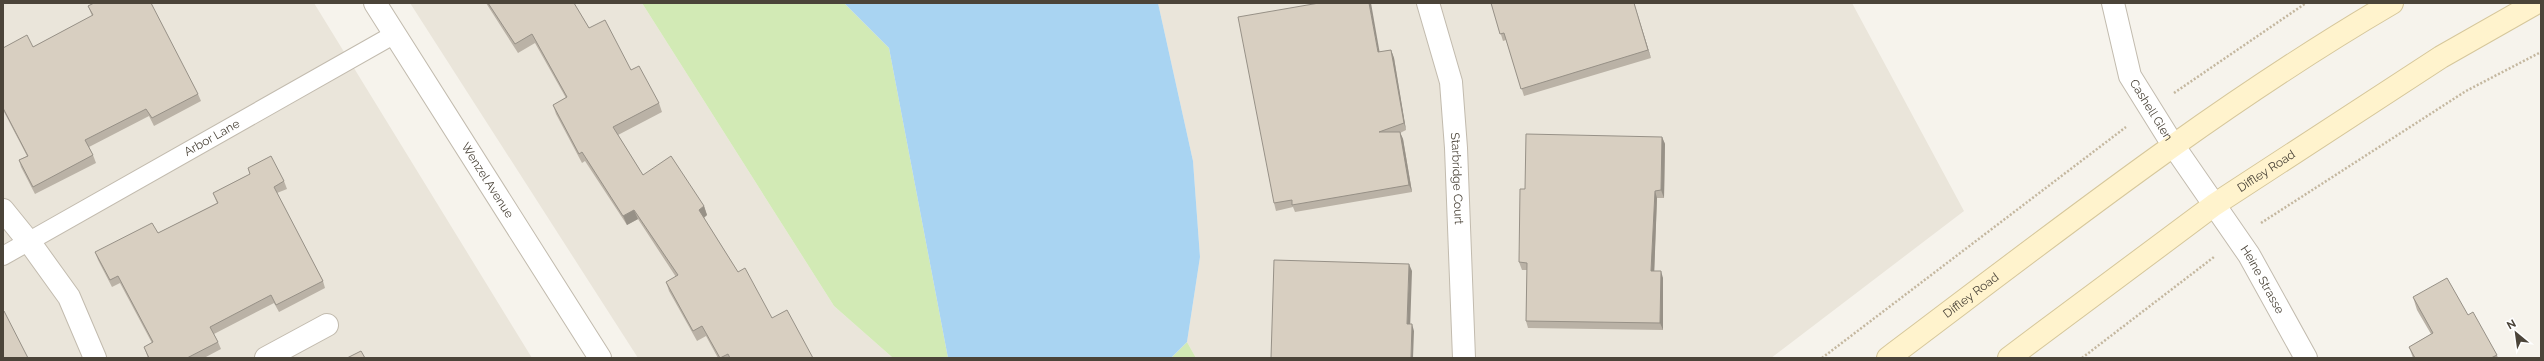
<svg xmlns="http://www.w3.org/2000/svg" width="2544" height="361" viewBox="0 0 2544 361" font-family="Raleway,sans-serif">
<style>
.residential{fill:#eae5da}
.green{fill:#d2eab5}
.water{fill:#a9d4f2}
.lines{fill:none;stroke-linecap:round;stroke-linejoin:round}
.lane-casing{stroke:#c2bbae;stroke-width:20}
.street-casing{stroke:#c2bbae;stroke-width:24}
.secondary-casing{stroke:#d6c79b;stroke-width:24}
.path{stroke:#c4b79f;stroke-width:2.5;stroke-dasharray:2 2;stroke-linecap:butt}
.lane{stroke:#fff;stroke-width:18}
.street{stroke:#fff;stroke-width:22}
.secondary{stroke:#fff3cd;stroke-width:22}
.wall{fill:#bab2a6}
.shaded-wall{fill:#979187}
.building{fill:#d8cfc1;stroke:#979187}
.labels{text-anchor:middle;stroke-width:3;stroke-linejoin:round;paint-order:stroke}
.street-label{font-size:12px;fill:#4b4439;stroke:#fff}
</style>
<rect width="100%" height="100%" fill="#f6f3ec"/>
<path class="residential" d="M3,3H314L532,358H3Z
M410,3H642L834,306L893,358H638Z
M1158,3H1852L1964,211L1771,358H1196L1187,342L1200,257L1193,161Z"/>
<path class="green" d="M642,3H844L889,48L948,358H893L834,306Z
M1187,342L1196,358H1171Z"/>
<path class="water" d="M844,3H1158L1193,161L1200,257L1187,342L1171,358H948L889,48Z"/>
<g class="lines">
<defs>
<g id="lane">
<path id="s1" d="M3,256L395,34"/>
</g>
<g id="street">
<path id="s2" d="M375,3L600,358"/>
<path id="s3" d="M1428,3L1451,82L1456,148L1464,358"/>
<path id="s4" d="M2113,3L2130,76L2173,145L2249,255L2306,358"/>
<path d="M3,210L33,247L69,297L95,358"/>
<path d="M266,358L327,325"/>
</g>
<g id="secondary">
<path id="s5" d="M1888,358C2052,235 2214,107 2392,3"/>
<path id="s6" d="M2009,358L2214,205L2441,57L2536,3"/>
</g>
</defs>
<use href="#lane" class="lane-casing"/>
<use href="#street" class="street-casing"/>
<use href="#secondary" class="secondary-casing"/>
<path class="path" d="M2174,93L2306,3
M2261,223L2466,91L2541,52
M1822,358L2126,127
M2082,358L2214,257"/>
<use href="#lane" class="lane"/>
<use href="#street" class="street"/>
<use href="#secondary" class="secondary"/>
</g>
<path class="wall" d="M486,3H574L589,28L631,70L659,103L662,112L618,135L643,175L704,206L707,215L704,218L738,272L772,318L813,358H718L706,336L697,341L669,291L666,282L676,277L638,219L627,225L585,161L582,163L556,114L553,105L566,98L535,43L518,53Z
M1491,3H1634L1651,58L1524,96L1506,40L1503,41Z
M88,6L198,94L201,101L154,126L149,116L89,147L93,155L96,163L35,194L21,167L19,160L27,156L3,110V48L33,47L92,16Z
M1391,50L1394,58L1406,130L1400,133L1403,139L1412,192L1295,212L1293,207L1276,211L1274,203L1379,52Z
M1662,137L1665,144L1664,198H1657L1654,271L1663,278V330L1528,328L1526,321L1527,270H1522L1519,262L1525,189Z
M248,168L284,181L287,189L277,193L323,281L325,288L279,312L274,303L214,334L218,342L221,349L204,358H148L144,347L152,343L120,283L112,287L98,260L95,252L158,233L217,203L213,193L250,174Z
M2413,297L2468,315L2497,355L2498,358H2413L2409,347L2431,334L2417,310Z"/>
<path class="shaded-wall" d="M1369,3H1371L1381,60L1378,52Z
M1634,3L1651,58L1648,50Z
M1391,50L1394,58L1406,130L1404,123Z
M1400,132L1403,139L1412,192L1409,185Z
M1662,137L1665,144L1664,198L1661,190Z
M1655,191L1657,198L1654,279L1651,271Z
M704,206L707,215L702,219L699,210Z
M634,210L638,219L627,225L623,216Z
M1409,264L1412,271L1410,331L1407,324Z
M1661,271L1663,278V330L1660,323Z
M1412,324L1414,331L1413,358H1411Z"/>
<path class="building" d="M94,3H151L198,94L152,118L146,109L85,140L93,155L33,187L19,160L28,156L3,108V48L27,35L33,47L93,15L88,6Z
M488,3H574L589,28L605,20L631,70L639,66L659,103L613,127L643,175L671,156L704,206L699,210L738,272L745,268L772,318L787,310L813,358H730L728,354L720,358L702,326L693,331L666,282L678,275L634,210L623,216L582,152L579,154L553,105L567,97L532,34L515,44Z
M1319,3H1369L1378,52L1391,50L1404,123L1379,132H1400L1409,185L1292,205V200L1274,203L1238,17Z
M1491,3H1634L1648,50L1521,89L1504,33L1500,34Z
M1526,134L1662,137L1661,190L1655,191L1651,271H1661L1660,323L1526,321L1527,263L1519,262L1520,189H1525Z
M271,156L284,181L274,187L323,281L276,305L271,295L210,327L218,342L187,358H149L144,347L153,342L118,276L110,280L95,252L152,223L158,233L218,203L213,193L250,174L248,168Z
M1274,260L1409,264L1407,324H1412L1411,358H1271Z
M2447,278L2468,315L2473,312L2497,355L2491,358H2415L2409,347L2433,333L2413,297Z
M3,311H4L28,358H3Z
M361,351L365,358H347Z"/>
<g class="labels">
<g class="street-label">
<text dy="4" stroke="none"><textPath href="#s4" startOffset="115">Cashell Glen</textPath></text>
<text dy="4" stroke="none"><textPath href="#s1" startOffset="240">Arbor Lane</textPath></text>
<text dy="4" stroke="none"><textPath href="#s6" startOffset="318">Diffley Road</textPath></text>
<text dy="4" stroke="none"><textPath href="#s3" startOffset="179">Starbridge Court</textPath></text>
<text dy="4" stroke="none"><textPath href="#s2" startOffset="210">Wenzel Avenue</textPath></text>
<text dy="4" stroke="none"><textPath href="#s4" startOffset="318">Heine Strasse</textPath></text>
<text dy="4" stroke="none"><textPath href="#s5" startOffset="104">Diffley Road</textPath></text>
</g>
</g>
<rect width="2544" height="361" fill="none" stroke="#4b4439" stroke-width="8"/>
<g transform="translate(2516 333) rotate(331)" stroke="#ffffff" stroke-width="3" paint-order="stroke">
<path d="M0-3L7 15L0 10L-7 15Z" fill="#4b4439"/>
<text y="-6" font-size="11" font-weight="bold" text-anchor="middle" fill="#4b4439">N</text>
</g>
</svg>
